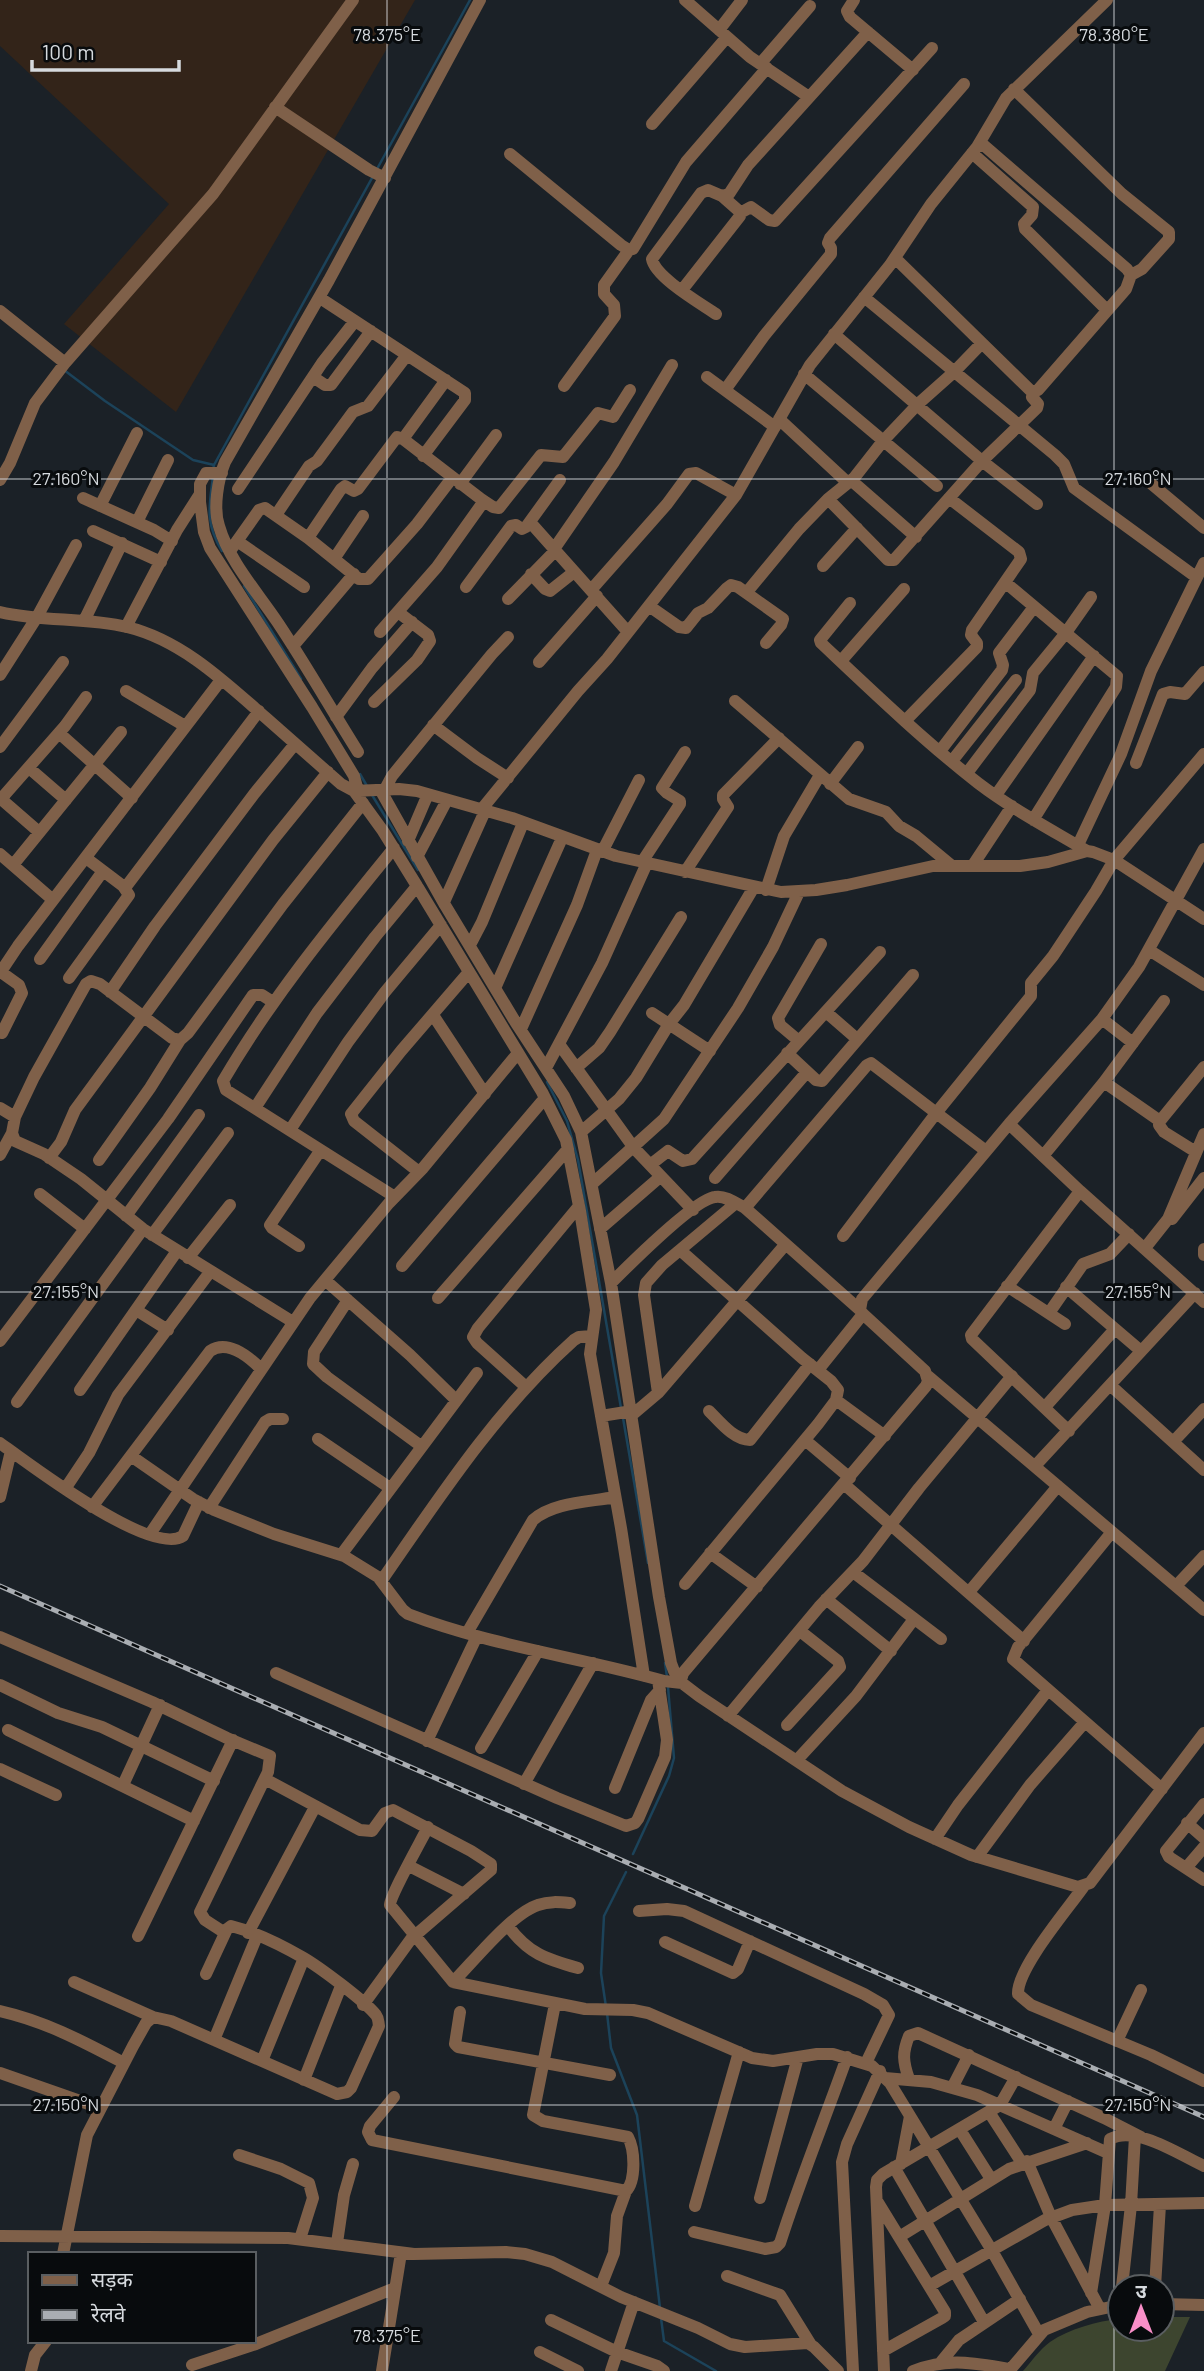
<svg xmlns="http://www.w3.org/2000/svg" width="1204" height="2371" viewBox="0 0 1204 2371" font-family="Barlow,'Noto Sans Devanagari',sans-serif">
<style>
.industrial{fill:#332419}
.green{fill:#3d452f}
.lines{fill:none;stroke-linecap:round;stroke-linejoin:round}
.stream{stroke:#1c435a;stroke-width:2.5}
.minor{stroke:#7f6049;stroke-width:12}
.rail-casing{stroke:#a9adb2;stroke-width:5}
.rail{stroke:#080b0d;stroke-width:2.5;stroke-dasharray:8;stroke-linecap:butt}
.ticks{fill:none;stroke:#d6dade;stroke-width:2;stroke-opacity:0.45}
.ticks-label{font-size:18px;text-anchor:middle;fill:#d6dade;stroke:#080b0d;stroke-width:6;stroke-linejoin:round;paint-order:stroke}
</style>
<rect width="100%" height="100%" fill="#1b2127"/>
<path class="industrial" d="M0,0H415L176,412L64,324L169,204L0,46Z"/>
<path class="green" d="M1162,2317H1190L1165,2371H1023C1031,2362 1040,2349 1050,2342C1069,2329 1097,2321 1120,2319V2329H1162Z"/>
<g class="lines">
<path class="stream" d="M377,169L470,0
M64,370L105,401L193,460L214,465
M213,470L214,465L372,178
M213,477C209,507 205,523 222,551
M244,586L301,679
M360,774L367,786
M372,795L418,870
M547,1082L567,1121L578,1160L621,1408
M623,1418L648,1563
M665,1663L667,1677
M633,1854L669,1776L674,1758L668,1687
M606,2007L601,1973L604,1916L626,1872
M607,2013L611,2048L637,2115L660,2308
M661,2318L664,2341L716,2371"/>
<path class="minor" d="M685,0L750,57L809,97
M854,0L847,11L850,17L913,70
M719,30L742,0
M760,64L810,6
M1014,89L1122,194L1169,232V239L1142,269L1131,275
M275,107L369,170L385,178
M652,124L727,37
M972,153L1033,207L1032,215L1024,224L1025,229L1107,310
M510,154L621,245L629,250L633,249L686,162L767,68
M740,213L751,207L769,220L775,221L932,48
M895,258L1032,392L1038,390L1126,289L1131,275L1127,269L980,142
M682,290L740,216L739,211L722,196
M864,297L1055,455L1064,464L1074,488L1196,577
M320,298L465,393V400L423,456
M0,311L65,363
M716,314C700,303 655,277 652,259L701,193L708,190L722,196L729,194L748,165L868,32
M834,334L982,461L1037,504
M804,374L937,486
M313,377L325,385H331L371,331
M707,377L775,427
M564,386L615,316L614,305L604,294V285L629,250
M725,390L764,336L831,254V248L828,243L830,238L964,84
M779,419L848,483
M403,439L446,380
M222,473H206L200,484V502L204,532L210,548L312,707L354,776L358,791
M0,480L10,463L35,403L65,363L213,194L353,0
M852,481L916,537
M1148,481L1204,528
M460,484L496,435
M238,489L322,363L355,321
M83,498L154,530L172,541
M828,499L888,560H894L982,461L1037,408L1038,404L1032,397L1035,392
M100,506L137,433
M276,515L309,466L317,461L353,412L368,406L407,355
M137,522L168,460
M530,522L628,632
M93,531L161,562
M308,538L341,489L345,486L354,491L358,489L397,437L403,439L481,499L493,507L499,508L541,455L563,457L598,413L613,417L630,390
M237,541L304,587
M554,549L614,462L672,365
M230,551L259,510L265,508L308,538L359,579H368L417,524L452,478
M334,559L363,516
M823,566L857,528
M531,574L545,589L550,591L574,572
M1006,583L1117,676L1116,687L1033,820
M466,587L511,526L516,525L522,529L526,527L560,480
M591,590L667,504L689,474L696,473L736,495
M747,592L799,529L828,499L854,478L883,441L918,404L954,372L982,343
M508,599L555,551
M850,603L820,640L821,643C872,691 923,740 978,783C1012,809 1050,829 1087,851
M649,606L679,627L686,628L698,613L708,608L727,588L731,585L738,587L783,619L781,625L766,643
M0,612C42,622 86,617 127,627C181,640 224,681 265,717C290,739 316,762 341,784L354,791L399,789L417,791L512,818L616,856L781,892L816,890L847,885L933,866H1020L1048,862L1087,851L1093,852L1114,860L1204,919
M84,621L122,543
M126,627L177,530L200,494
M380,632L437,567L484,501
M293,646L354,574
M841,661L904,589
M539,662L597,596
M0,675L37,617L76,545
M126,691L185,726
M735,701L849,799L886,812L899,826L916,836L951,865
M374,702L417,660L430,641L428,635L398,612
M336,717L372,668L412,622
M905,721L977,647V643L971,635L972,630L1021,559L1019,552L949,498
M433,725L477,758L508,778
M59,733L132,798
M0,747L63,662
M940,751L1002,670L1003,665L999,653L1034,607
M358,752C331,709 306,665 278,623C258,593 229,561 219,526C213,508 218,479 225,462L329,280L480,0
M952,761L1016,680
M1136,763L1163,694L1170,692L1185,694L1204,672
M29,768L66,800
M967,773L1030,690L1033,673L1065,634L1091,597
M830,784L858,747
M354,791L383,831L417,886L542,1092L566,1140L580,1211L596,1310L590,1354L621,1528L644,1676
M381,791L445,905L516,1023L564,1096L581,1132L611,1283L659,1597L671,1663L674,1671L681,1680
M384,791L392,776L492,654L508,637
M996,795L1094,656
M1,799L39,832
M0,800L65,726L86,697
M481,810L578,691L607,659L736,495L810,365L890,265L931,204L977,147L1006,98L1107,0
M408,841L428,794
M1078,845L1121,754L1151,671L1204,563
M394,848C333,923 272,997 223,1081L226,1090L395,1197
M1204,849L1139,967L1102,1019L1009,1124L862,1299L860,1310L863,1314L925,1371L928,1381L926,1386L683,1673L681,1680L682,1683L699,1696L842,1791L909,1827L971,1855L1078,1887L1090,1883L1204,1733
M602,852L639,780
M0,854L53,900
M417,857L447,800
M642,862L680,804V801L667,793L662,788L685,752
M13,865L121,732
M973,865L1012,806
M685,872L728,807L723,799V795L779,738
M125,888L259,711
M766,890L784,836L820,775
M444,902L485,811
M470,945L482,922L523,823
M1149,950L1204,985
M40,959L103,871
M1,972L19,985L22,993L2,1033
M0,973L18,946L221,680
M69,978L129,895L123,886L86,858
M496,986L562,838
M110,992L155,926L254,794L295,744
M826,1012L857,1039
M652,1013L710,1051
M433,1015L485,1094
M1102,1019L1133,1043
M521,1029L577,905L597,850
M799,1041L780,1025L778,1018L821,944
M559,1044L634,1148L693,1210
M787,1053L816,1080L822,1081L913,975
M546,1068L602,963L647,863
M576,1068L599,1048L610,1032L681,917
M1104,1082L1160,1121
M0,1108L15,1117
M255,1108L317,1013L375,937L417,886
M1009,1124L1080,1191L1204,1302
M290,1130L348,1042L385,992L441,925
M581,1132L619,1099L636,1078L669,1024L684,1005L754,887
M1196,1152L1164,1132L1159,1125L1160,1121L1204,1067
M0,1155L12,1133
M1043,1156L1104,1082L1164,1001
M49,1158L61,1142L75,1110L273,840L328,772
M99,1160L150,1088L180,1040
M650,1165L668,1151L683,1161L692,1159L880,952
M419,1172L354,1121L351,1114L401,1051L469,972
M715,1178L807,1072
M592,1184L664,1119L738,1008L773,947L799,892
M40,1194L85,1229
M745,1208L867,1065L871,1063L986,1151
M126,1216L199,1115
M1172,1219L1204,1178
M600,1229L660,1177
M152,1235L228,1133
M843,1236L937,1112L1031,996V983L1053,956L1096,891L1114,860L1204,754
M299,1246L272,1228L270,1225L320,1151
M1145,1248L1168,1219L1204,1134
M1204,1249V1255
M680,1250L802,1358L831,1381L838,1390L836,1400L818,1424L685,1584
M188,1258L230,1205
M402,1266L545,1098
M325,1280L410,1355L456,1400
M611,1283C628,1266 695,1199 715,1197C725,1195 736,1203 745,1208L860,1310
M1007,1286L1065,1324
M1066,1287L1141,1351
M438,1298L568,1149
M348,1300L314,1352L313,1364L327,1377L421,1446
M136,1310L168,1330
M1049,1313L1083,1264L1110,1254L1129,1234
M293,1322L143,1229L81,1179L44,1154L15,1141L12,1133L15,1117L34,1077L86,984L91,981L100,984L172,1038L180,1040L188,1033L283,904L363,803
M0,1341L168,1119L253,995H262L273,1002
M818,1370L863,1314
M928,1376L1204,1610
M1110,1385L1204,1470
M526,1387L477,1343L473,1337L478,1328L579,1206
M80,1390L177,1251
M658,1393L644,1295L646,1283L662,1265L736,1203
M836,1400L885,1436
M17,1402L143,1229
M1045,1407L1115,1329
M709,1411C720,1422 734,1440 750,1440L810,1364
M632,1415L658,1393L785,1245
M601,1416L632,1411
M1069,1431L972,1339L971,1335L1080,1191
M318,1439L390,1488
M805,1440L850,1478
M1173,1442L1204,1409
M0,1443C29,1464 151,1557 183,1536L199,1502
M131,1456L193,1499L214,1510L274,1534L344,1556L378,1577L403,1610L408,1614C491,1646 579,1657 664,1681L682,1683
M1035,1466L1195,1293
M845,1485L1024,1641
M65,1489L89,1453L118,1395L210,1272
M0,1497L11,1451
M92,1507L210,1351C228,1339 249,1357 261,1369
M209,1508L265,1422L270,1419H283
M1112,1532L1018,1647L1013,1659L1162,1789
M150,1534L310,1298L389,1203L423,1168L518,1053
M710,1553L757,1587
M341,1555L477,1373
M853,1572L941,1639
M382,1580C440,1496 497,1409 574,1340L579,1337L592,1336
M1176,1586L1204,1556
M969,1592L1058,1486
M826,1599L891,1651
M467,1633L533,1520C553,1502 590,1502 615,1497
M0,1637L152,1702L227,1738L270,1756L268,1772L200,1912L205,1920L225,1933
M276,1673L557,1798L626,1826L635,1823L638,1819L665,1757L667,1740L658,1680
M0,1685L58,1713L102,1727L214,1781
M728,1716L819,1607L863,1561L919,1488L1012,1376
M787,1725L840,1667L838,1661L800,1631
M8,1730L194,1821
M427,1741L477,1636
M481,1748L538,1651
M797,1760L856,1696L914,1619
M0,1769L56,1795
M265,1779L360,1830L372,1831L385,1813L393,1810L471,1851L491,1864V1870L411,1939L363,2005
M524,1784L593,1663
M123,1785L160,1705
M615,1788L651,1700L660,1690
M1204,1804L1166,1851L1169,1857L1204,1880
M1187,1823L1204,1838
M428,1827C421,1841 390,1896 390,1905L453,1982L585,2009L633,2010L648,2013L752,2058L773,2061L817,2054H833L872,2066L890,2083L991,2249L1039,2334
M935,1839L958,1805L1048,1690
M977,1857L1030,1785L1085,1722
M409,1866L464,1894
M1186,1868L1204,1847
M1084,1886C1068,1909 1017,1968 1018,1994L1031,2005L1151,2055L1204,2081
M639,1911L667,1909L684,1911L864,1994L883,2005L889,2015L866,2063
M508,1926C529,1954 546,1959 578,1968
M248,1933L315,1807
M138,1936L233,1740
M665,1942L733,1973L738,1969L750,1941
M74,1982L153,2017
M453,1982C474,1961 511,1914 538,1905C549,1901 559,1902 570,1903
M0,2011C45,2021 84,2042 124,2063
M460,2012L455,2044L458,2047L610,2075
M214,2040L257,1936
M1117,2041L1141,1990
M262,2061L304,1958
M0,2073L100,2108
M885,2078L931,2082L977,2095L1108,2153
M909,2079C903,2062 902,2053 909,2036L918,2033L1104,2118L1141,2137
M304,2080L341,1986
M952,2088L969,2055
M394,2097L370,2126L368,2132L372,2140L626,2191C636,2181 635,2150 628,2137L543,2121L533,2115L555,2004
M989,2112L1022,2163
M1054,2129L1068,2101
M960,2130L991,2179
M239,2155L281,2169L309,2183L313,2198L300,2239
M1027,2161L1051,2217L1100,2309
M901,2164L910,2116
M894,2167L984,2322
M760,2198L798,2057
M877,2201L945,2312V2316L942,2318L883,2351
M695,2206L739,2052
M694,2232L765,2249L776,2247L780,2243C800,2180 825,2119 847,2057
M0,2236L288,2238L414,2254L506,2252L525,2254L552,2262L621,2297L698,2328L730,2344L745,2347L808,2343L814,2347L838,2371
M899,2237L1009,2169L1087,2143
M337,2243L344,2195L353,2164
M63,2254L87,2135L133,2046L146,2023L153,2017L171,2021L337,2094L347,2092L351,2088L379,2026C378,2021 379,2019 376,2015C365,2001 318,1966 302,1957C281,1945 255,1932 231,1926L227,1929L206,1974
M727,2276L780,2295L811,2345
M601,2286L614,2253L617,2216L626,2191
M929,2286L1045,2220L1072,2210L1105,2205L1204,2203
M1122,2287L1131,2205L1135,2136
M1155,2287L1160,2205
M1091,2293L1105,2205L1110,2139C1136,2125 1180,2155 1204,2166
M1162,2304L1204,2305
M551,2320L617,2352L657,2366L664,2371
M540,2352L578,2371
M941,2362L959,2340L1020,2299
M192,2365L256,2344L395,2288
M31,2371L35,2355L46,2341
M382,2371L401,2253
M611,2371L634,2302
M853,2371L842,2162L847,2144L880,2071
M884,2371L876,2187L877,2180L883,2174L1000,2105L1016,2077
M913,2371C949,2357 973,2363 1010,2369
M1009,2371L1044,2330L1087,2312L1120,2305"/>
<defs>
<path id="rail" d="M0,1586L1204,2117"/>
</defs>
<use href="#rail" class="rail-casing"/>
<use href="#rail" class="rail"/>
</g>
<path class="ticks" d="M387,0V2371M1114,0V2371M0,479H1204M0,1292H1204M0,2105H1204"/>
<g class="ticks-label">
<text x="387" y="41">78.375°E</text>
<text x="1114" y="41">78.380°E</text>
<text x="66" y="485">27.160°N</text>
<text x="1138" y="485">27.160°N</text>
<text x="66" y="1298">27.155°N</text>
<text x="1138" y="1298">27.155°N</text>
<text x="66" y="2111">27.150°N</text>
<text x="1138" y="2111">27.150°N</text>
<text x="387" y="2342">78.375°E</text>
</g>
<rect x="28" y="2252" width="228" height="91" fill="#080b0d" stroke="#5a5e61" stroke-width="2"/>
<rect x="42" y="2275" width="35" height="10" fill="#7f6049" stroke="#5a5e61" stroke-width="2"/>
<text x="91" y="2287" font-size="21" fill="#d6dade">सड़क</text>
<rect x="42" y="2310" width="35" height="10" fill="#a9adb2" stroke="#5a5e61" stroke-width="2"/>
<text x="91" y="2322" font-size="21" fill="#d6dade">रेलवे</text>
<g transform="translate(1141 2308)"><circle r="33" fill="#080b0d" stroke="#5a5e61" stroke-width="2"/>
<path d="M0-5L12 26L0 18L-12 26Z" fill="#f98fc8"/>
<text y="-10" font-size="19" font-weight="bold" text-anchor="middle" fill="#d6dade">उ</text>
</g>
<path d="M32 60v10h147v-10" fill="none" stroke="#d6dade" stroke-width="3.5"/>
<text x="42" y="60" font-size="21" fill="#d6dade" stroke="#080b0d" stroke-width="5" paint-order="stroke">100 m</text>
</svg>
